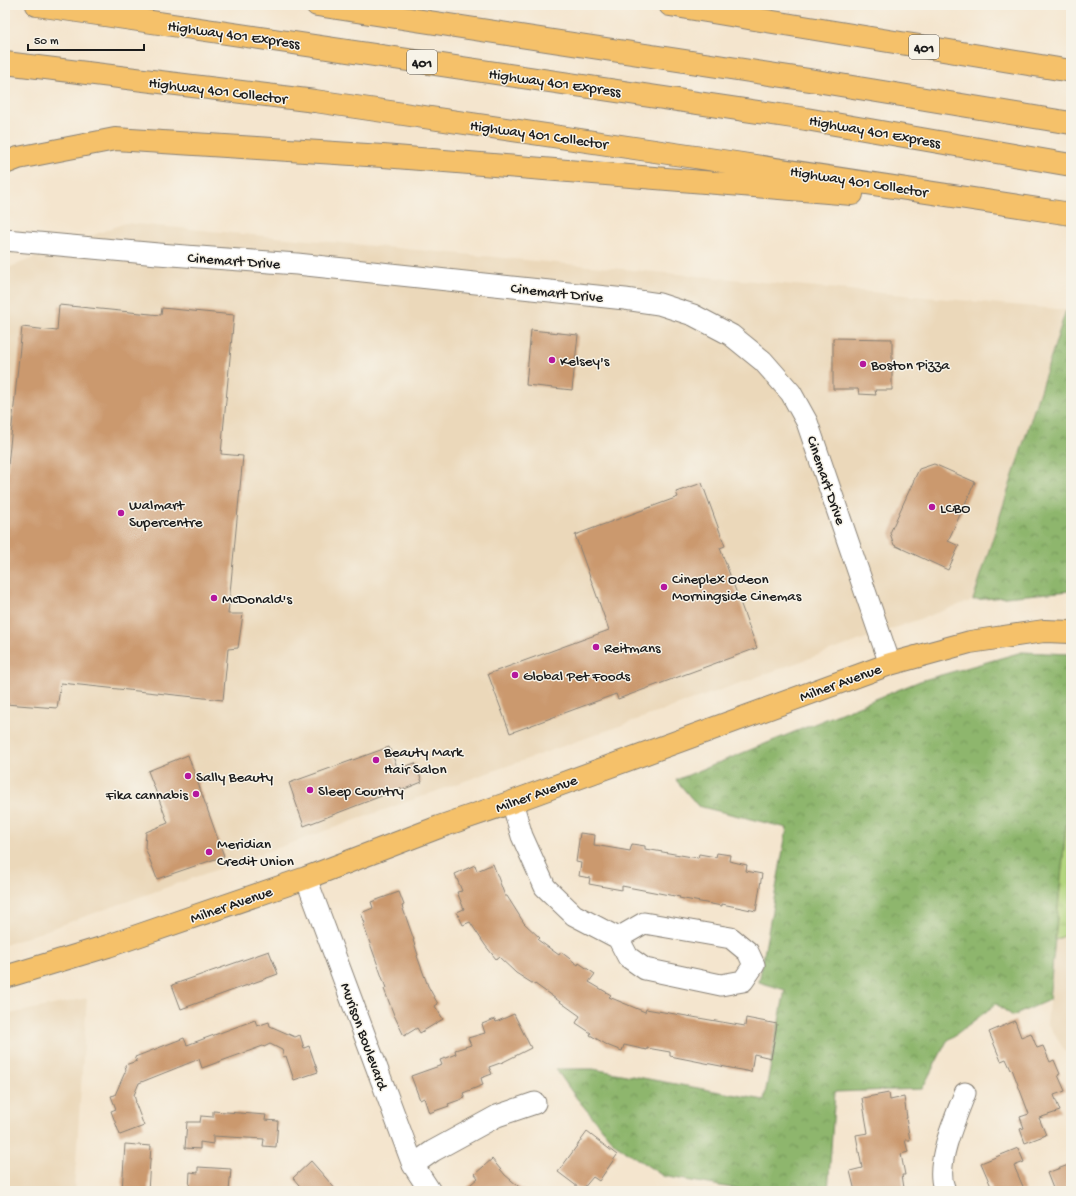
<svg xmlns="http://www.w3.org/2000/svg" width="1076" height="1196" viewBox="0 0 1076 1196" font-family="'Gochi Hand',sans-serif">
<style>
.built{fill:#ebd8ba}
.forest{fill:url(#forest-crowns);stroke:#556944}
.park{fill:url(#park-tufts);stroke:#68784d}
.building{fill:#cb996e}
.lines{fill:none;stroke-linecap:round;stroke-linejoin:round}
.minor-casing{stroke:#888075;stroke-width:23}
.major-casing{stroke:#888075;stroke-width:24}
.highway-casing{stroke:#888075;stroke-width:24}
.minor{stroke:#fff;stroke-width:21}
.major{stroke:#f5c16b;stroke-width:22}
.highway{stroke:#f5c16b;stroke-width:22}
.poi-dot{fill:#b5179e;stroke:#f7f3e8;stroke-width:1.5}
.labels{text-anchor:middle;stroke-width:3;stroke-linejoin:round;paint-order:stroke}
.shield{fill:#f7f3e8;stroke:#5e5c59;stroke-width:1}
.shield-label{font-size:14px;font-weight:bold;fill:#1c1c1c}
.street-label{font-size:15px;fill:#1c1c1c;stroke:#f7f3e8}
.poi-label{font-size:15px;fill:#1c1c1c;stroke:#f7f3e8;text-anchor:start}
</style>
<defs>
<pattern id="forest-crowns" width="20" height="18" patternUnits="userSpaceOnUse"><rect width="20" height="18" fill="#8eb66d"/><path d="M2 6a3 3 0 1 1 6 0M12 15a3 3 0 1 1 6 0" fill="none" stroke="#739359"/></pattern>
<pattern id="park-tufts" width="24" height="20" patternUnits="userSpaceOnUse"><rect width="24" height="20" fill="#b3d57e"/><path d="M3 7l-1-3M5 7V3M7 7l1-3M15 17l-1-3M17 17v-4M19 17l1-3" fill="none" stroke="#99b66c"/></pattern>
</defs>
<rect width="100%" height="100%" fill="#f7f3e8"/>
<filter id="ink" filterUnits="userSpaceOnUse"><feTurbulence type="fractalNoise" baseFrequency=".025" numOctaves="2"/><feDisplacementMap in="SourceGraphic" scale="8" xChannelSelector="R" yChannelSelector="G"/><feConvolveMatrix kernelMatrix="1 2 1 2 8 2 1 2 1" color-interpolation-filters="sRGB"/></filter>
<filter id="wash" filterUnits="userSpaceOnUse"><feTurbulence type="fractalNoise" baseFrequency=".012" numOctaves="4" result="noise"/><feDisplacementMap in="SourceGraphic" scale="16" xChannelSelector="R" yChannelSelector="G"/><feGaussianBlur stdDeviation="0.9" result="paint"/><feColorMatrix in="noise" values="0 0 0 0 0 0 0 0 0 0 0 0 0 0 0 0 0 1.4 0 .05"/><feComposite in="paint" operator="in"/></filter>
<g filter="url(#wash)">
<rect width="100%" height="100%" fill="#f4e5ce"/>
<path class="built" d="M125,223L1066,310L973,600L5,945V269Z
M1071,933V1060L1047,1023L1055,940Z
M87,998L74,1191H5V1015Z"/>
<path class="forest" d="M1066,310L1071,311L1070,591L973,600Z
M1022,652L1071,654V777L1049,1000L1013,1016L996,1004L947,1041L922,1089L835,1092L828,1191H749L663,1176L615,1144L574,1095L556,1069H593L764,1100L785,990L759,982L787,828L698,806L676,780L920,681Z"/>
<path class="park" d="M1071,777V933L1055,940Z"/>
<g id="blocks">
<path class="building" d="M59,305L161,315L162,308L234,315L221,454L243,456L228,614H243L238,648L228,649L223,700L61,683L57,708L5,704V495L22,327L57,331Z
M531,330L578,335L572,390L526,385Z
M833,338L892,339V390H875L876,395L859,394L858,389H833Z
M934,464L975,482L948,541L959,546L948,570L894,545L890,533L919,469Z
M702,483L725,546L720,548L757,648L618,699L616,694L510,733L488,674L609,630L575,535L678,497L676,492Z
M389,747L398,769L415,763L422,782L402,790V788L304,826L289,783Z
M188,755L224,856L157,879L145,847L146,832L168,823L148,771Z
M580,833L595,835L594,845L630,851L632,844L645,846V849L698,858L699,854L716,857L717,853L730,855L729,861L747,865L746,871L762,874L756,911L722,904V906L679,898L680,897L622,886V890L589,884L590,878L579,876L581,863L576,862Z
M493,864L505,896H507L524,923L540,938L538,940L559,955L561,952L578,965L579,963L595,974L589,982L611,995L609,997L645,1012L646,1009L745,1026L746,1018L777,1024L771,1058L754,1054L751,1072L670,1056V1052L647,1048V1050L624,1045L622,1051L609,1046L590,1035L591,1033L576,1023L580,1016L535,984V985L516,973L499,957L496,959L485,945L470,922L463,925L457,912L464,909L457,892L462,891L455,874L475,865L477,871Z
M399,892L404,905L402,906L414,940H413L418,955L417,956L428,986L438,1004L435,1006L443,1019L420,1033L417,1028L404,1036L394,1015L384,989L386,988L363,924L365,923L361,913L373,908L371,902Z
M269,951L278,974L181,1009L172,985Z
M514,1014L531,1048L503,1062L489,1067L492,1074L481,1078L483,1085L463,1093L465,1098L448,1104L449,1106L429,1113L424,1098L420,1100L411,1076L442,1065L440,1060L456,1054L455,1050L471,1045L468,1038L485,1033L482,1024L495,1019L496,1022Z
M255,1020L257,1026L269,1022L270,1026L295,1037L300,1035L304,1048L309,1046L318,1072L294,1080L286,1056L284,1057L282,1050L270,1044L264,1047L263,1046L202,1068L199,1059L139,1083L134,1095L136,1102H135L144,1126L120,1135L111,1111L116,1109L111,1096L115,1095L126,1070L125,1065L137,1061L135,1057L184,1038L187,1045Z
M1015,1021L1021,1037L1031,1033L1037,1048L1043,1046L1050,1062L1054,1060L1060,1074L1058,1075L1065,1091L1054,1095L1060,1111L1039,1118L1046,1135L1025,1143L1020,1129L1024,1128L1020,1117L1029,1114L1012,1069L1011,1070L1006,1059L1001,1061L989,1032Z
M889,1093L890,1100L904,1097L907,1118H906L910,1140H905L908,1152L901,1154L905,1175H902L904,1188L885,1191H855L850,1171L862,1168L856,1135L868,1133L862,1098Z
M213,1111L266,1115L265,1120L278,1121L276,1147L263,1146L264,1139L213,1136V1144L200,1142V1149L185,1148L187,1122H200L201,1116L213,1117Z
M587,1132L617,1155L599,1181L593,1177L582,1190L558,1172Z
M125,1144L151,1146L148,1191H122Z
M1018,1148L1024,1162L1014,1166L1025,1191H993L981,1163Z
M492,1159L505,1175L524,1191H463L478,1178L475,1174Z
M311,1161L325,1177L337,1191H304L293,1178Z
M1071,1164V1182L1067,1184L1069,1191H1054L1047,1173Z
M198,1167L231,1169L229,1191H202L203,1190L189,1189L190,1172L198,1173Z"/>
</g>
</g>
<g filter="url(#ink)">
<use href="#blocks" fill-opacity="0" stroke="#888075" stroke-width="1"/>
<g class="lines">
<defs>
<path id="minor" d="M5,240L158,254L297,264L625,299L659,304L693,315L731,335L763,361L791,393L807,422L890,664
M512,802L522,836L545,887L574,915L618,938L644,923L731,938L748,952L754,965L743,981L721,985L645,969L628,957L618,938
M306,878L413,1165L430,1191
M413,1165L433,1151L497,1116L535,1103
M945,1191C944,1187 942,1183 942,1179C939,1154 956,1117 965,1093"/>
<path id="major" d="M5,977L108,946L306,878L439,827L512,802L890,664L970,642L1044,631L1071,632"/>
<path id="highway" d="M37,5L806,119L1071,165
M317,5L816,81L1071,123
M670,5L1071,71
M5,63L315,101L729,162L1071,214
M5,163L18,158L115,139L383,156L852,194"/>
</defs>
<use href="#minor" class="minor-casing"/>
<use href="#major" class="major-casing"/>
<use href="#highway" class="highway-casing"/>
<use href="#minor" class="minor"/>
<use href="#major" class="major"/>
<use href="#highway" class="highway"/>
</g>
</g>
<g class="poi-dot">
<circle cx="552" cy="360" r="4"/>
<circle cx="863" cy="364" r="4"/>
<circle cx="932" cy="507" r="4"/>
<circle cx="121" cy="513" r="4"/>
<circle cx="664" cy="587" r="4"/>
<circle cx="214" cy="598" r="4"/>
<circle cx="596" cy="647" r="4"/>
<circle cx="515" cy="675" r="4"/>
<circle cx="376" cy="760" r="4"/>
<circle cx="188" cy="776" r="4"/>
<circle cx="310" cy="790" r="4"/>
<circle cx="196" cy="794" r="4"/>
<circle cx="209" cy="852" r="4"/>
</g>
<g class="labels">
<g class="shield">
<rect x="909" y="35" width="30" height="24" rx="3"/>
<rect x="407" y="50" width="30" height="24" rx="3"/>
</g>
<g class="shield-label">
<text x="924" y="52">401</text>
<text x="422" y="67">401</text>
</g>
<g class="street-label">
<text transform="translate(234 34) rotate(8)" y="5">Highway 401 Express</text>
<text transform="translate(555 82) rotate(8)" y="5">Highway 401 Express</text>
<text transform="translate(218 90) rotate(7)" y="5">Highway 401 Collector</text>
<text transform="translate(875 131) rotate(10)" y="5">Highway 401 Express</text>
<text transform="translate(539 134) rotate(8)" y="5">Highway 401 Collector</text>
<text transform="translate(859 181) rotate(9)" y="5">Highway 401 Collector</text>
<text transform="translate(234 260) rotate(4)" y="5">Cinemart Drive</text>
<text transform="translate(557 292) rotate(6)" y="5">Cinemart Drive</text>
<text transform="translate(827 480) rotate(71)" y="5">Cinemart Drive</text>
<text transform="translate(840 682) rotate(-20)" y="5">Milner Avenue</text>
<text transform="translate(536 793) rotate(-20)" y="5">Milner Avenue</text>
<text transform="translate(231 904) rotate(-19)" y="5">Milner Avenue</text>
<text transform="translate(365 1036) rotate(70)" y="5">Murison Boulevard</text>
</g>
<g class="poi-label">
<text x="560" y="365">Kelsey's</text>
<text x="871" y="369">Boston Pizza</text>
<text x="129" y="509">Walmart<tspan x="129" dy="17">Supercentre</tspan></text>
<text x="940" y="512">LCBO</text>
<text x="672" y="583">Cineplex Odeon<tspan x="672" dy="17">Morningside Cinemas</tspan></text>
<text x="222" y="603">McDonald's</text>
<text x="604" y="652">Reitmans</text>
<text x="523" y="680">Global Pet Foods</text>
<text x="384" y="756">Beauty Mark<tspan x="384" dy="17">Hair Salon</tspan></text>
<text x="196" y="781">Sally Beauty</text>
<text x="318" y="795">Sleep Country</text>
<text x="188" y="799" text-anchor="end">Fika cannabis</text>
<text x="217" y="848">Meridian<tspan x="217" dy="17">Credit Union</tspan></text>
</g>
</g>
<rect width="1076" height="1196" fill="none" stroke="#f7f3e8" stroke-width="20"/>
<path d="M28 44v6h116v-6" fill="none" stroke="#1c1c1c" stroke-width="2"/>
<text x="34" y="44" font-size="12" fill="#1c1c1c" stroke="#f7f3e8" stroke-width="3" paint-order="stroke">50 m</text>
</svg>
